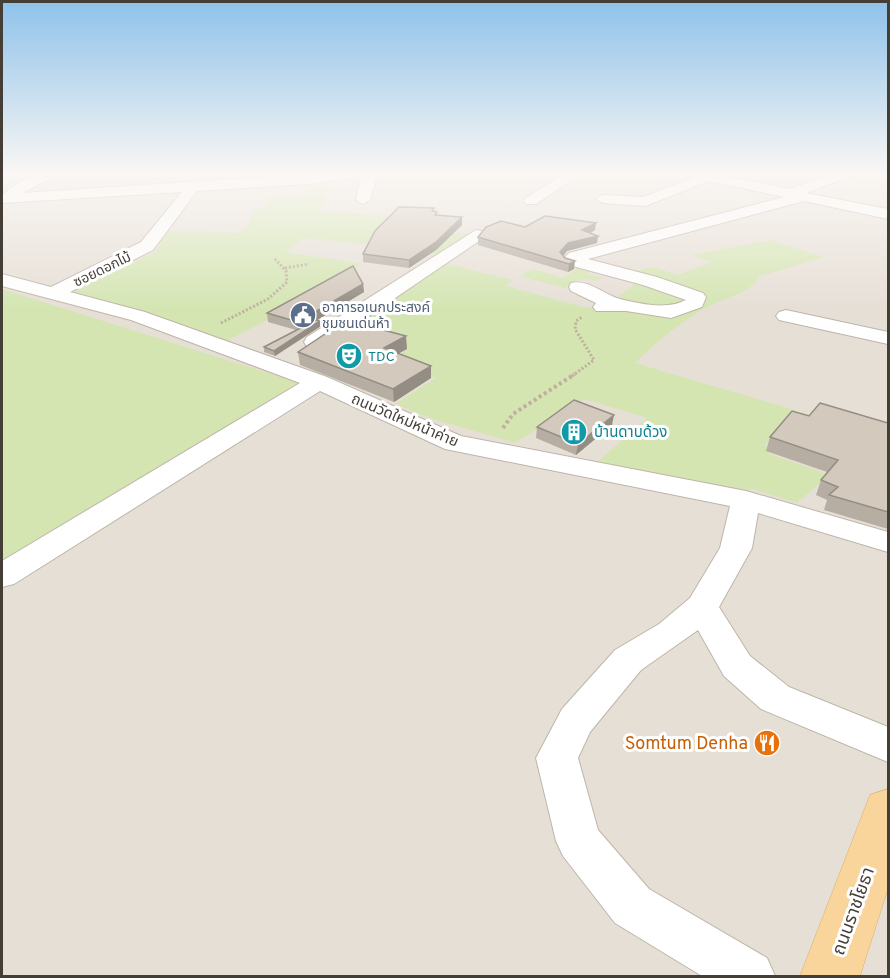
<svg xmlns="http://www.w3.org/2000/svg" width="890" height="978" viewBox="0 0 890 978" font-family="Overpass,'Noto Sans Thai',sans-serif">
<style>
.residential{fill:#e6dfd6}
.green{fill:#d4e5b2}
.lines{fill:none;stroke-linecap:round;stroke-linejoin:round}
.minor-casing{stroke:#beb5aa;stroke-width:2}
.major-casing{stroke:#ddae6b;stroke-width:1}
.path-far2{stroke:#bfaf9c;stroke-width:2;stroke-dasharray:1.5 1.5;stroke-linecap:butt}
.path-far1{stroke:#bfaf9c;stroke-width:3;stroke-dasharray:2 2;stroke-linecap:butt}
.path{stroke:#bfaf9c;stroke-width:4;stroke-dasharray:3 3;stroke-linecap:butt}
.minor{fill:#fff;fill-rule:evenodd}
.major{fill:#f9d49b;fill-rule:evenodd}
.wall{fill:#b6ada3}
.shaded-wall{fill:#948d84}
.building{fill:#d4c9bd;stroke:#948d84;stroke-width:1.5}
.labels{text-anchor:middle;stroke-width:6;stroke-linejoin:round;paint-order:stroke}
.far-street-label{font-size:14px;fill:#453e37;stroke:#fff}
.far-service-label{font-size:14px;fill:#4e5e75;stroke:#fff;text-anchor:start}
.far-culture-label{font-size:14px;fill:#0d838f;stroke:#fff;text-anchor:start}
.street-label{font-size:15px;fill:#453e37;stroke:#fff}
.culture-label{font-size:15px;fill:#0d838f;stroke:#fff;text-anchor:start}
.near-food-label{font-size:18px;fill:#c56008;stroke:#fff;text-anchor:end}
.near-street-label{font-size:18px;fill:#453e37;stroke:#fff}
</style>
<rect width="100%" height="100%" fill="#f3eee7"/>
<path class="residential" d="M2,172H888V976H2Z"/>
<path class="green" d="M337,178L318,210L394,217L389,227L470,234L435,256L372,245L304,238L285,252L361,264L349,277L223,343L69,294L156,252L168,231L239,233L249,223L253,210L264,209L271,197H305L313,181Z
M770,240L824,257L760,276C749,295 724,297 705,308C679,323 656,342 635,363L811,415L803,428L784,423L765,445L770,454L830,475L797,503L753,489L730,492L595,464L647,418L584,399L515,443L433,419L395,404L436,378L389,362L409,348L347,331L442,263L513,280L506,286L587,308C607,306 622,295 637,282L635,271L653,267L678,275L713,262L691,255Z
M582,265L595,268L586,274L603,278L595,281C582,277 576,279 565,288L520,276L533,269L563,278Z
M2,289L303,384L2,573Z"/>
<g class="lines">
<defs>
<path id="minor" d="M44,172H63L22,193L337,172H378L370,200L363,204L356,200L361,177L307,184L197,191L153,250L70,292L145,312L327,377L461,436L746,491L888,532V552L758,513L752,548L719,607L750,656L789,687L888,727V762L761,709L724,676L698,630L641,670L590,732L578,758L598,830L649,889L767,958L775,976H702L615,923L563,856L556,841L536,758L562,709L615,650L659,624L690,598L720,548L730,506L445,449L320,391L14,584L2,587V561L300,383L131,320L2,286V274L51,287L141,242L182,192L2,203V195L18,183Z
M566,172H583L536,204H526L524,201L526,198Z
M679,172H706L789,189L840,172H861L806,193L888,209V219L804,201L588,259L657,277L703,293L706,297L702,307L671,318L626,311H596L593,307L596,303L571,291L569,287L571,283C589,279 604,295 620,299C640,304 667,310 686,300L643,285L565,264L562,260L569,253L784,197L709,181L645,206L603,203L596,199L603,195L643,197L693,178Z
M476,230L482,231L484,235L482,239L323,347H307L304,342L307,337Z
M786,310L888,332V344L779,320L776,316L779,312Z"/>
<path id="major" d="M888,789V888L860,976H800L870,795Z"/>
</defs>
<use href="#minor" class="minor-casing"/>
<use href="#major" class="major-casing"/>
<path class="path-far2" d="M275,259L277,261"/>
<path class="path-far1" d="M285,268L309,264
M221,323L268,299L287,282L286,271L275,259
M572,376L594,360L575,329L576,321L582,317"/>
<path class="path" d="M503,428L513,414L575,374"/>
<use href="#minor" class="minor"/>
<use href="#major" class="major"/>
</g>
<path class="wall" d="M434,208V212L437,215L462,225L436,250L409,268L363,262V254Z
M595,230L591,233L597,243L567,251L563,256L574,269L568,272L478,245V237Z
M363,284L364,292L317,320L321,326L275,356L264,352V347L296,330L268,322L267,313Z
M407,349L398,353L431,378L394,402L300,365L298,352Z
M809,416L888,423V529L824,510L827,500L816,495L821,480L827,472L766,451L770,437Z
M612,425L576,455L536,438L537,427Z"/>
<path class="shaded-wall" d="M462,217V225L436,250L409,268V260Z
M596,223L595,230L581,237L582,230Z
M598,236L597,243L567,251L560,260V252L568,243Z
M575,261L574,269L568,272L569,264Z
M363,284L364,292L299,331L298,322Z
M320,321L321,326L275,356L274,351Z
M406,336L407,349L385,361L384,348Z
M431,366V378L394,402L393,389Z
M614,415L612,425L576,455L578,444Z"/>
<path class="building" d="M399,207L434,208L432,211L437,212L435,215L462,217L436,242L409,260L363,254L375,231Z
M545,216L596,223L582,230L598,236L568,243L560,252L565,258L575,261L569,264L478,237L486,227L501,221L525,227Z
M353,266L363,284L298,322L267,313Z
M316,320L320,321L274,351L264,347Z
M346,320L406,336L384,348L431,366L393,389L298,352Z
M574,400L614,415L578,444L537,427Z
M820,403L888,423V512L829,495L838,487L821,480L838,460L770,437L792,411L809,416Z"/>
<linearGradient id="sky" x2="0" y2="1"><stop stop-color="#8ec2ea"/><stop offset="0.56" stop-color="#faf7f4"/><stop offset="1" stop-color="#faf7f4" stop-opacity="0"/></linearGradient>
<rect width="890" height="309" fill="url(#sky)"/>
<defs>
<symbol id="civic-disc" viewBox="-11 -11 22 22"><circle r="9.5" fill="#5c6f8a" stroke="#fff"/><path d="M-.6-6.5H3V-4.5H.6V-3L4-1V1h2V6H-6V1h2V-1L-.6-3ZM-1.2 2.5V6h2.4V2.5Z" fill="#fff"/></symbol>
<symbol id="theatre-disc" viewBox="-11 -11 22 22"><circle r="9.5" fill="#0f9aa8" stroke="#fff"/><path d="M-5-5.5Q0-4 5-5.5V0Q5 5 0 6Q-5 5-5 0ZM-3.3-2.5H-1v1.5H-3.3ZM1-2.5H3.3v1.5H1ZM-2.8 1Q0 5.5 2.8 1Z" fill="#fff"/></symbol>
<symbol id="building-disc" viewBox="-11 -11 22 22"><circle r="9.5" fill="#0f9aa8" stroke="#fff"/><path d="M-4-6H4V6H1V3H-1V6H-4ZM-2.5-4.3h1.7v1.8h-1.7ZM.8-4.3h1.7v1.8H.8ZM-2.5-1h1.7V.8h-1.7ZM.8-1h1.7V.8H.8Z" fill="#fff"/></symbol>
<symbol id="restaurant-disc" viewBox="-11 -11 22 22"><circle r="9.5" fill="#e8710a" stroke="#fff"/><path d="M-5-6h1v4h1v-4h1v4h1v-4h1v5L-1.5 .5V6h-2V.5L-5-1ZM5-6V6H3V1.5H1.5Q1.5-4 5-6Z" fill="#fff"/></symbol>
</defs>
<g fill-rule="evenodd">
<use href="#civic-disc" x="288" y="300" width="30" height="30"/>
<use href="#theatre-disc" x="334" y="341" width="30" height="30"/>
<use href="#building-disc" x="559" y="417" width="30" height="30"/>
<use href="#restaurant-disc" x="752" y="728" width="30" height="30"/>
</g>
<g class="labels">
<g class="far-street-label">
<text transform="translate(102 269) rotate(-26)" y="5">ซอยดอกไม้</text>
</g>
<g class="far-service-label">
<text x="322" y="312">อาคารอเนกประสงค์<tspan x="322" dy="16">ชุมชนเด่นห้า</tspan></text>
</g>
<g class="far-culture-label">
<text x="368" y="361">TDC</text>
</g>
<g class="street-label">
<text transform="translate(405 420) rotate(23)" y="5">ถนนวัดใหม่หน้าค่าย</text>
</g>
<g class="culture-label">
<text x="594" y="437">บ้านดาบด้วง</text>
</g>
<g class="near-food-label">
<text x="748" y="749">Somtum Denha</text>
</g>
<g class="near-street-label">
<text transform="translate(853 911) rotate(-70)" y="6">ถนนราชโยธา</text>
</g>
</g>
<rect width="890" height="978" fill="none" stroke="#453e37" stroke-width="6"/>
</svg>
